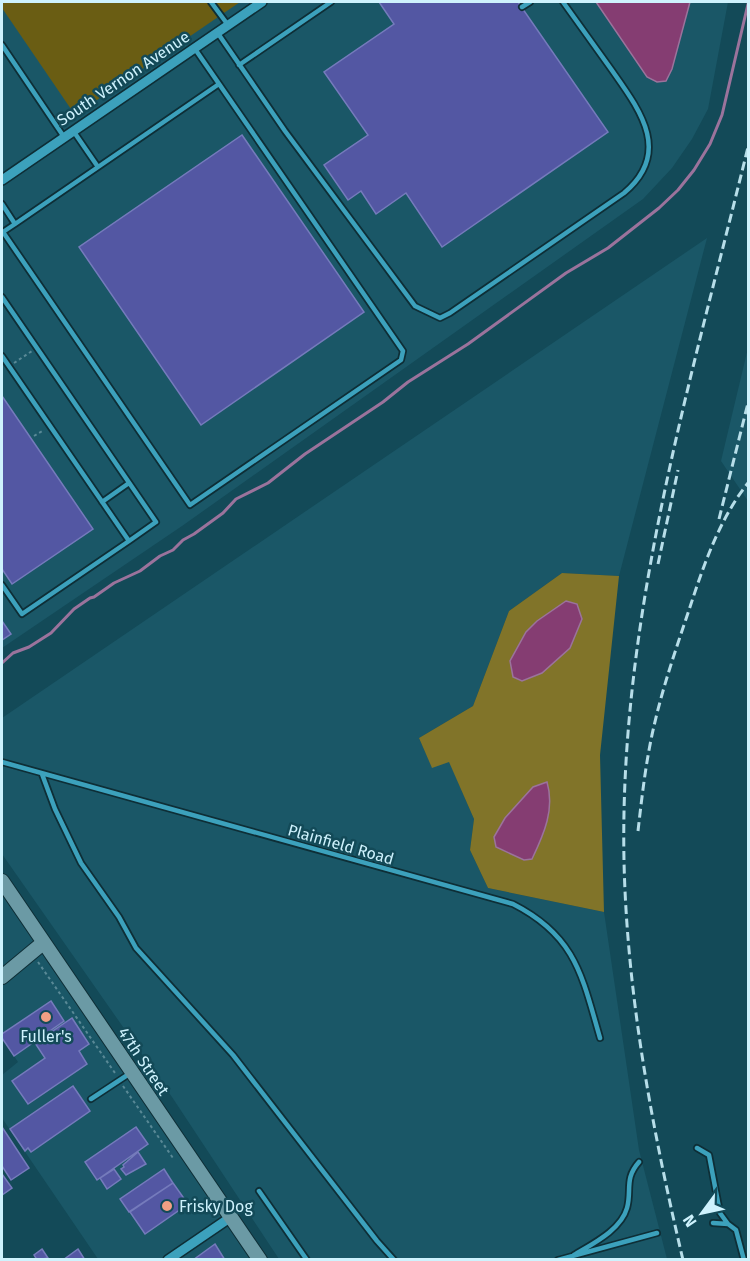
<svg xmlns="http://www.w3.org/2000/svg" width="750" height="1261" viewBox="0 0 750 1261" font-family="'Fira Sans',sans-serif">
<style>
.built{fill:#1a5767}
.green{fill:#6a5d13}
.forest{fill:#817429}
.water{fill:#853d72;stroke:#9b739c;stroke-width:1.5}
.lines{fill:none;stroke-linecap:round;stroke-linejoin:round}
.stream{stroke:#9b739c;stroke-width:3}
.building{fill:#5357a3;stroke:#757bbc;stroke-width:1.5}
.lane-casing{stroke:#0e2e36;stroke-width:8}
.street-casing{stroke:#0e2e36;stroke-width:12}
.secondary-casing{stroke:#0e2e36;stroke-width:16}
.path{stroke:#598996;stroke-width:2;stroke-dasharray:3 3;stroke-linecap:butt}
.lane{stroke:#3ca1bc;stroke-width:4.5}
.street{stroke:#3ca1bc;stroke-width:9}
.secondary{stroke:#6b9aa5;stroke-width:14}
.rail{stroke:#b7dee9;stroke-width:3;stroke-dasharray:9 4.5;stroke-linecap:butt}
.poi-dot{fill:#f39f84;stroke:#134a58;stroke-width:2}
.labels{text-anchor:middle;stroke-width:5;stroke-linejoin:round;paint-order:stroke}
.street-label{font-size:16px;fill:#cef2fd;stroke:#134a58}
.poi-label{font-size:16px;fill:#cef2fd;stroke:#134a58}
</style>
<rect width="100%" height="100%" fill="#134a58"/>
<path class="built" d="M2,2H728L708,109L692,139L672,168L643,199L182,526L2,648Z
M707,238L619,576L562,573L509,611L473,706L419,738L432,767L449,761L474,819L470,850L488,888L604,912L639,1150L667,1259H279L172,1097L2,854V718Z
M748,348V501L721,461Z
M2,888L39,942L2,973Z
M42,948L226,1217L162,1259H98L2,1118V1075L18,1062L2,1038V985Z
M230,1222L255,1260H171Z"/>
<path class="green" d="M2,2H240L75,115L2,8Z"/>
<path class="forest" d="M562,573L619,576L600,755L604,912L488,888L470,850L474,819L449,762L432,768L419,738L473,706L509,611Z"/>
<path class="water" d="M596,2H690L672,69L666,81L657,82L647,77Z
M566,601L577,604L582,619L570,648L542,673L522,681L513,677L510,661L526,632L537,621Z
M547,782C555,809 544,834 532,859L524,860L496,847L494,837L505,818L533,787Z"/>
<g class="lines">
<path class="stream" d="M2,663L13,653L29,647L51,633L74,609L90,598L94,597L114,583L140,571L160,556L173,550L183,540L194,534L223,513L236,499L268,483L305,454L383,402L408,382L468,344L566,273L608,248L659,208L678,190L694,170L710,144L722,115L748,4"/>
</g>
<path class="building" d="M379,2H518L608,132L442,247L406,193L376,214L361,191L348,200L324,165L368,135L324,72L394,24Z
M242,135L364,312L201,425L79,247Z
M2,396L93,529L12,584L2,569Z
M2,621L11,634L2,640Z
M51,1001L64,1021L14,1056L2,1038V1034Z
M72,1018L89,1044L79,1051L87,1064L28,1104L12,1081L45,1058L35,1043Z
M73,1086L90,1111L31,1152L28,1148L25,1151L10,1129Z
M2,1127L29,1168L11,1180L2,1166Z
M136,1127L148,1144L97,1180L85,1162Z
M138,1152L146,1164L126,1175L121,1169L124,1167L123,1165Z
M114,1169L121,1179L107,1189L100,1178Z
M164,1169L173,1183L129,1212L120,1199Z
M2,1174L12,1188L2,1195Z
M173,1183L188,1204L145,1234L130,1212Z
M215,1244L225,1260H193Z
M42,1249L48,1258L37,1260L34,1255Z
M78,1249L85,1260H63Z"/>
<g class="lines">
<defs>
<path id="lane" d="M211,2L228,25
M522,7L530,2
M217,32L285,131L415,306L440,318L450,313L624,193C673,152 639,109 611,69C595,47 579,24 563,2
M2,45L64,137
M239,65L331,2
M74,132L98,167
M2,204L15,224L3,232L190,505L401,360L403,351L195,49
M15,224L219,84
M2,297L156,522L129,541L2,356
M102,502L129,483
M2,585L22,614L129,541
M2,762L513,904C576,936 582,976 600,1038
M42,774L55,809L81,863L119,917L136,948L233,1055L377,1241L394,1260
M91,1099L129,1074
M697,1148L709,1155L720,1213L728,1224
M259,1191L307,1260
M713,1223L728,1224L736,1230L744,1260
M574,1255C592,1244 621,1230 627,1208C632,1190 624,1179 639,1162
M558,1260L657,1233"/>
<path id="street" d="M2,180L262,2
M168,1260L231,1217"/>
<path id="secondary" d="M2,881L260,1260
M2,977L43,943"/>
</defs>
<use href="#lane" class="lane-casing"/>
<use href="#street" class="street-casing"/>
<use href="#secondary" class="secondary-casing"/>
<path class="path" d="M14,363L32,351
M34,436L44,430
M38,962L115,1073
M123,1086L173,1158"/>
<use href="#lane" class="lane"/>
<use href="#street" class="street"/>
<use href="#secondary" class="secondary"/>
<path class="rail" d="M719,519L748,403
M658,564L678,470
M638,831C642,796 646,760 654,726C663,686 677,646 690,607C704,564 720,518 748,483
M683,1260C652,1128 627,996 624,861C619,617 691,381 748,147"/>
</g>
<g class="poi-dot">
<circle cx="46" cy="1017" r="6"/>
<circle cx="167" cy="1206" r="6"/>
</g>
<g class="labels">
<g class="street-label">
<text transform="translate(123 78) rotate(-34)" y="6">South Vernon Avenue</text>
<text transform="translate(341 844) rotate(16)" y="6">Plainfield Road</text>
<text transform="translate(144 1061) rotate(56)" y="6">47th Street</text>
</g>
<g class="poi-label">
<text x="46" y="1042">Fuller's</text>
<text x="179" y="1212" text-anchor="start">Frisky Dog</text>
</g>
</g>
<rect width="750" height="1261" fill="none" stroke="#cef2fd" stroke-width="6"/>
<g transform="translate(702 1213) rotate(237)" stroke="#134a58" stroke-width="4.5" paint-order="stroke">
<path d="M0-4.5L10 22L0 15L-10 22Z" fill="#cef2fd"/>
<text y="-9" font-size="16" font-weight="bold" text-anchor="middle" fill="#cef2fd">N</text>
</g>
</svg>
